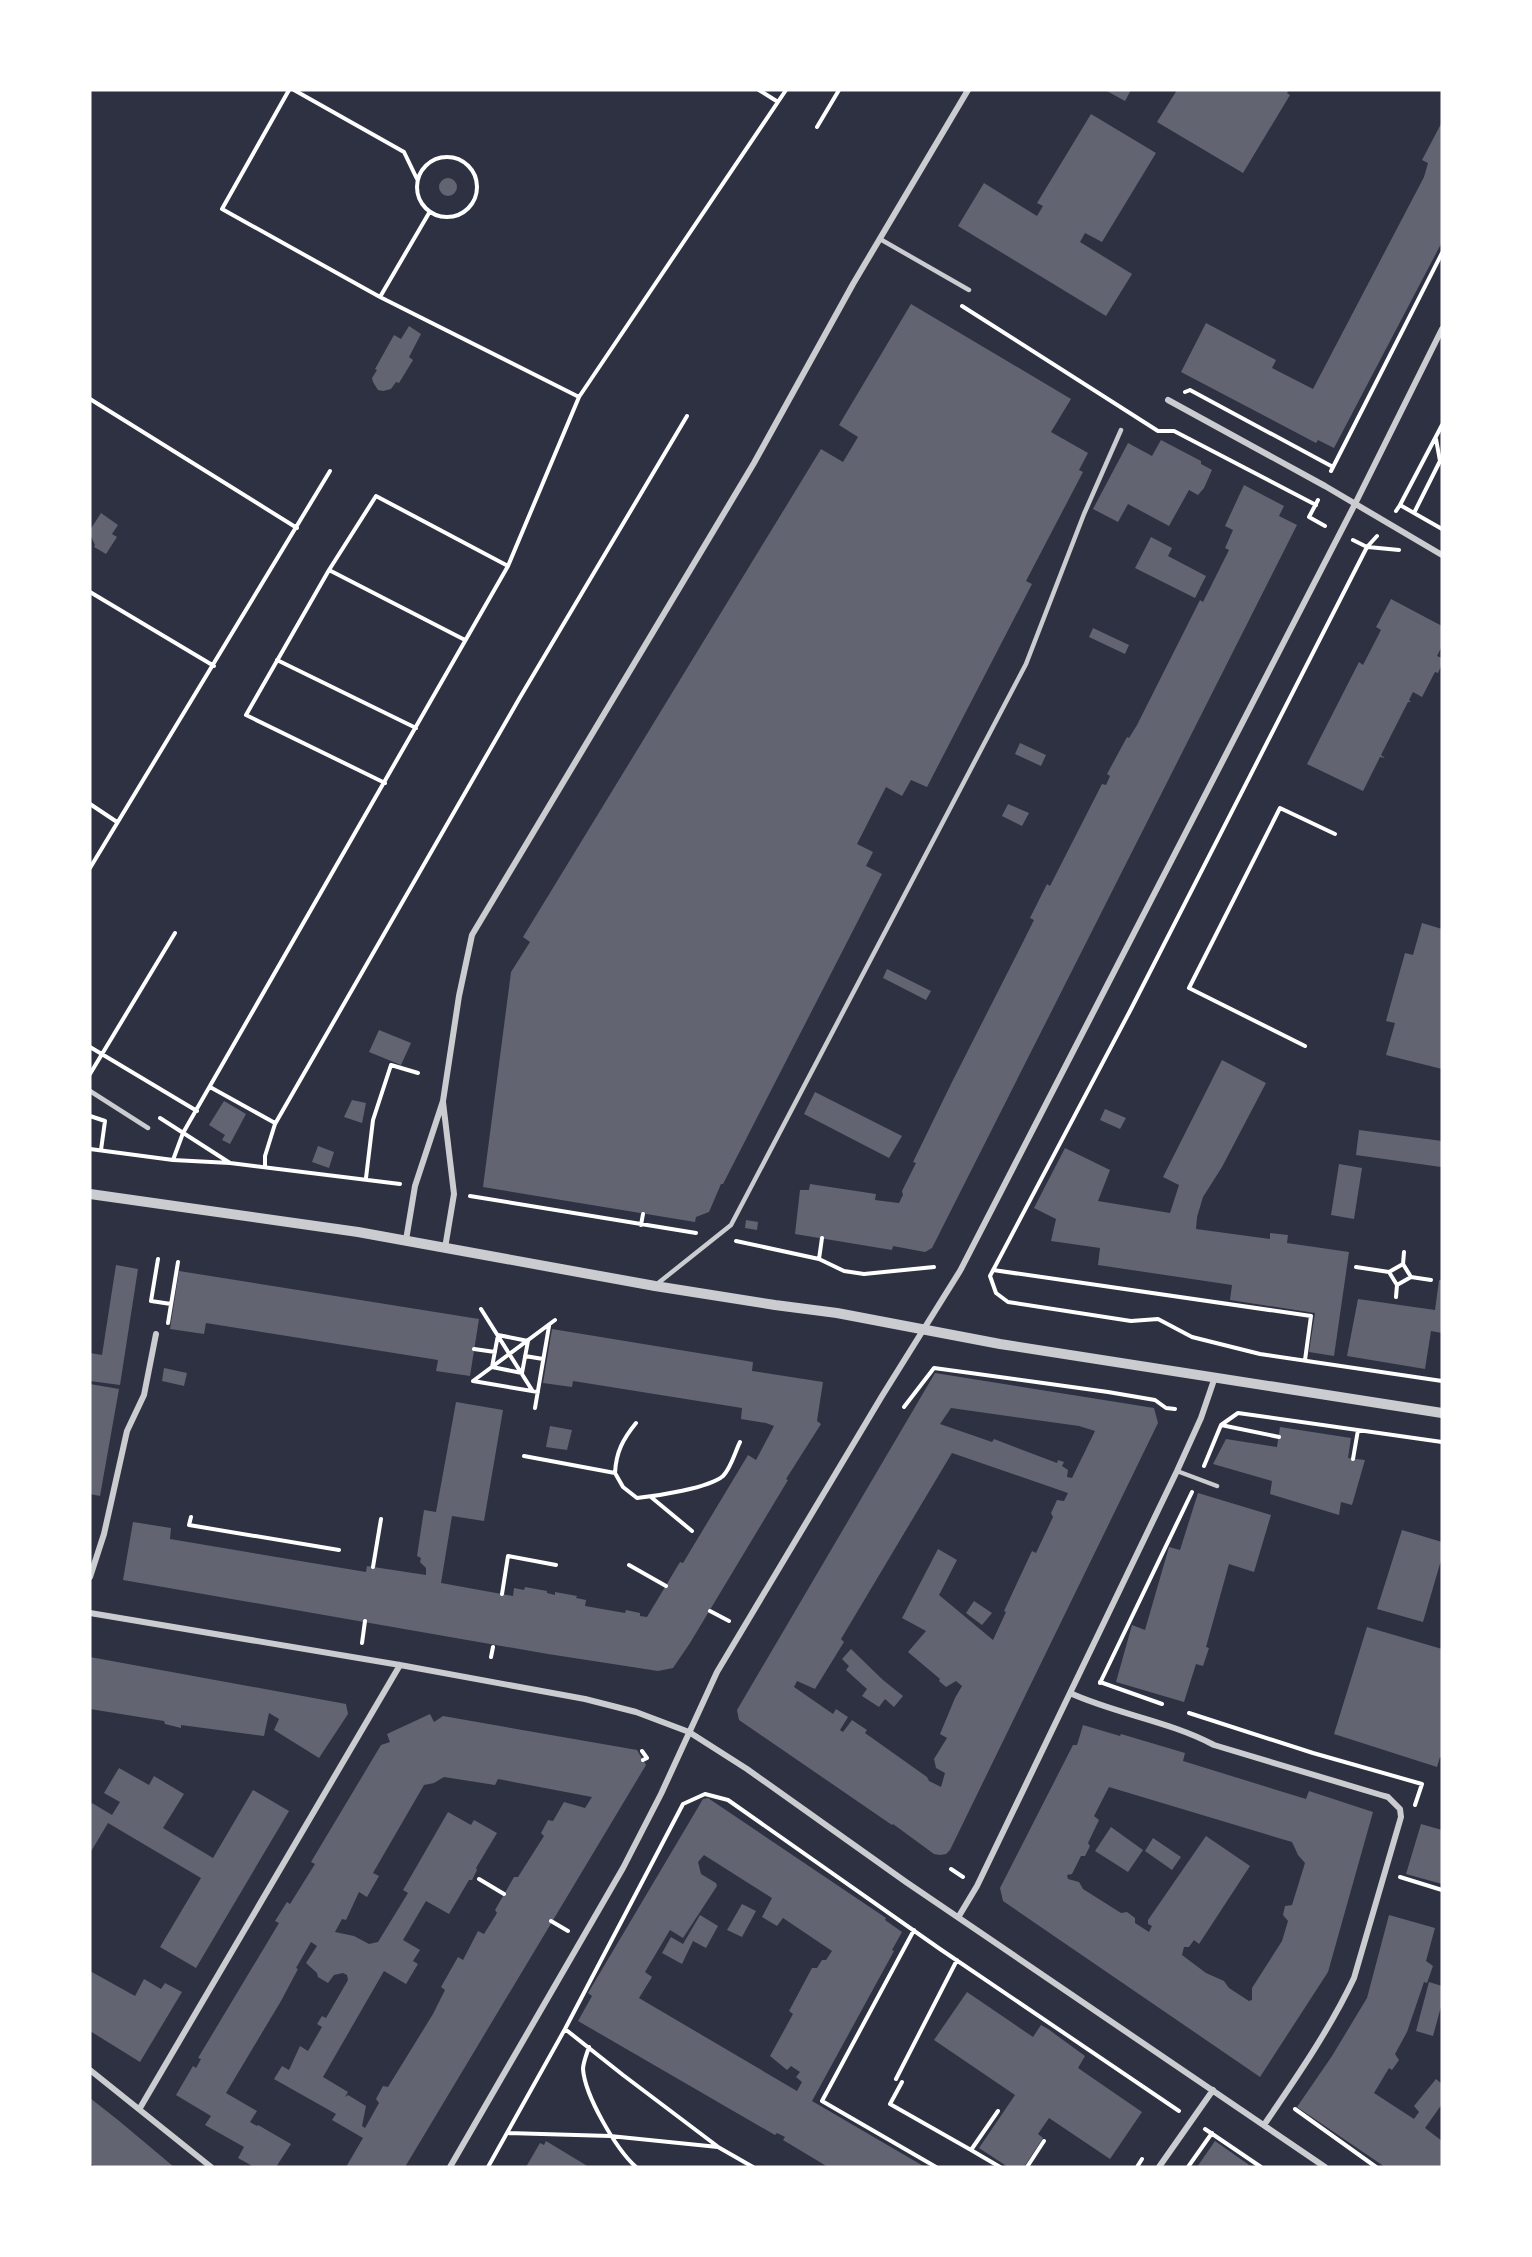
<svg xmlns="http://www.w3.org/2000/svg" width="1532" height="2257" viewBox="0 0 1532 2257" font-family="'Exo 2',sans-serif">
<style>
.building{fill:#626471;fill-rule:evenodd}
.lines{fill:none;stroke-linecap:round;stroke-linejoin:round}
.path{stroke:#fff;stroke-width:4}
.service{stroke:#caccd0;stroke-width:4.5}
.minor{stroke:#caccd0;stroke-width:6}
.tertiary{stroke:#caccd0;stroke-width:10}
</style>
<rect width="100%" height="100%" fill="#2d3142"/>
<path class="building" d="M1105,90H1131L1125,101Z
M1177,90H1289L1287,93L1290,95L1243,173L1157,122Z
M1091,114L1156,153L1102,242L1085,233L1080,242L1132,274L1106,316L958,226L984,183L1037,216L1043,206L1037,203Z
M1442,122V242L1334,448L1318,440L1316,443L1181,372L1206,323L1276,360L1272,368L1313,389L1424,177L1428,163L1422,160Z
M439 187a9 9 0 1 1 18 0a9 9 0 1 1-18 0Z
M911,304L1071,399L1051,432L1088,453L1079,470L1083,472L1026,581L1032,584L927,787L911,780L902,796L886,787L857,844L873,852L866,866L882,874L723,1184H721L709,1212L696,1217L695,1222L483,1187L511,972L530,942L523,937L821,449L843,462L858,437L839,425Z
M409,326L421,334L409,357L413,360L399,383L396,382L391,389L383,391L378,390L373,382L372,378L377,370L375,369L394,335L401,339Z
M1161,440L1201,461V464L1212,470L1204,488L1198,495L1189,490L1169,526L1128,504L1118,522L1093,509L1128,443L1152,456Z
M1244,485L1284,506L1279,516L1297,525L932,1248L925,1252L893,1246L892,1250L795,1234L800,1190H809L810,1184L876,1194L875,1200L899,1203L903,1195L902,1191L916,1163L913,1162L952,1082L1019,950L1034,920L1030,918L1047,884L1050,886L1102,784L1106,785L1110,776L1107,774L1127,737L1129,738L1137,725L1200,600L1203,602L1229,550L1225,548L1233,530L1225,526Z
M101,513L118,525L112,534L117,537L106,554L94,547L95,545L90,534V530Z
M1151,537L1172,548L1168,556L1206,576L1195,598L1135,568Z
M1391,599L1442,626V646L1437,656L1442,658V664L1438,673L1435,672L1422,697L1413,692L1409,700L1411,702H1408L1381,755L1385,758L1380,757L1363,791L1307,764L1359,662L1363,665L1381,630L1376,627Z
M1093,628L1129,645L1125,654L1089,637Z
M1020,743L1046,755L1041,766L1015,754Z
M1008,804L1029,813L1022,826L1002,816Z
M1422,923L1442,929V1069L1386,1055L1395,1023L1386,1021L1405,953L1413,955Z
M887,969L931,991L926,1000L883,978Z
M379,1030L411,1043L401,1065L369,1052Z
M1222,1060L1266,1083L1222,1167L1203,1197L1197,1217L1196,1229L1270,1239V1233L1288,1235L1287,1243L1349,1252L1334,1356L1309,1352L1315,1313L1230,1300L1232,1285L1098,1265L1100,1248L1051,1241L1056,1219L1034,1208L1065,1148L1110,1170L1098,1201L1170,1213L1179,1185L1163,1177Z
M815,1092L902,1136L889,1158L804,1114Z
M352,1100L366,1103L362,1123L344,1117Z
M224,1101L246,1114L230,1144L222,1140L225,1135L209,1125Z
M1105,1109L1126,1118L1120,1129L1100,1120Z
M1359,1130L1442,1141L1441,1167L1356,1155Z
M318,1146L334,1152L329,1168L312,1162Z
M1339,1164L1362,1168L1354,1219L1331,1215Z
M746,1220L758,1222L757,1230L745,1228Z
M116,1265L138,1269L120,1385L90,1381V1353L102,1355Z
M179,1271L479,1319L470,1376L436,1371L438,1360L206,1323L204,1334L170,1329Z
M1439,1280H1442V1333L1431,1331L1425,1369L1347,1356L1358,1299L1435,1310Z
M552,1329L753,1362L752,1371L823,1382L817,1421L821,1424L786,1479L788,1480L690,1643L673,1668L658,1671L548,1654L123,1580L133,1522L171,1528L170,1539L366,1572L367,1566L426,1575V1568L420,1562L421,1558L417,1556L424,1510L436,1512L456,1402L503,1410L484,1521L452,1516L441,1583L513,1596L514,1588L524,1590L525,1587L547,1591V1593L555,1595V1592L577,1596L576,1598L586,1600L585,1606L625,1613L626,1610L640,1613V1616L647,1617L680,1562L683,1563L748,1455L756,1460L774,1426L766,1423L741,1419L742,1408L573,1381L572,1387L543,1383Z
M164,1368L187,1373L184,1386L162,1381Z
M935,1373L1154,1408L1158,1423L950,1850L946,1854L940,1855L934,1854L893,1824L892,1825L739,1720L737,1710ZM951,1408L1079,1426L1095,1431L1072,1478L1067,1477L1068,1470L1062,1466L1064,1462L1058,1460L1057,1463L994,1439L992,1442L940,1424ZM952,1453L1068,1493L1064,1501L1057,1500L1051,1513L1053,1517L1036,1553L1032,1551L1004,1611L1006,1612L993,1640L939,1595L957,1560L938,1549L902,1618L926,1631L908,1652L940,1679L939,1681L946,1687L956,1681L962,1686L955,1698L940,1734L947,1738L934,1759L936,1768L945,1773L941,1787L929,1781L927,1777L865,1733L867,1730L852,1720L843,1732L840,1730L848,1717L836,1709L833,1714L794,1687L797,1681L815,1689L844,1642L841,1639Z
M90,1384L119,1389L100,1496L90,1494Z
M550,1426L572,1430L567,1450L546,1447Z
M1280,1427L1351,1438L1348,1458L1365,1460L1352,1505L1341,1502L1339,1515L1270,1494L1272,1481L1213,1464L1226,1439L1277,1447Z
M1198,1493L1271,1515L1254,1572L1229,1564L1206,1647L1209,1648L1203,1666L1196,1664L1184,1702L1116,1682L1132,1625L1145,1630L1169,1547L1180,1550Z
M1402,1530L1442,1542V1557L1423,1622L1377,1609Z
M974,1601L992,1613L982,1625L966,1613Z
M1367,1627L1442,1649V1758L1440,1757L1437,1767L1334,1734Z
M851,1649L883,1680L903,1696L894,1707L885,1699L879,1707L862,1696L867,1689L846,1670L849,1666L842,1659Z
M90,1657L346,1704L348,1714L319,1758L274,1730L279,1719L269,1713L264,1736L181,1725V1728L165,1724L164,1721L90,1709Z
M430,1714L434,1722L443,1716L637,1750L646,1765L405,2167H346L363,2138L332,2120L336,2114L274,2079L282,2066L289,2070L300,2046L308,2051L322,2027L317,2024L322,2016L326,2018L348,1980L347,1975L343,1973L334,1975L328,1983L318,1977L317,1973L306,1963L317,1946L311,1942L296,1968L298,1969L281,2001L226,2093L257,2111L250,2122L257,2126L258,2125L291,2144L276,2167H254L238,2158L244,2147L205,2125L211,2116L176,2095L193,2066L196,2068L201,2059L198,2058L279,1923L275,1921L287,1902L290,1904L315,1864L311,1862L381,1745L390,1742L387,1734ZM444,1777L495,1785L498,1779L592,1797L585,1808L564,1802L553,1821L548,1820L541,1833L544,1836L518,1877H514L495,1910L497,1913L484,1934L478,1931L463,1960L458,1957L441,1987L445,1990L433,2014L388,2087L383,2086L376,2099L379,2103L365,2128L362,2126L366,2106L348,2095L345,2097L348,2092L323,2077L384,1971L406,1984L418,1964L413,1961L420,1950L403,1940L426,1901L449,1914L469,1880H472L477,1870L476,1868L497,1833L474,1820L471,1825L448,1812L403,1890L408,1893L378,1942L369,1944L354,1936L335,1932L342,1919L346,1920L359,1892L367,1897L379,1876L373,1873L424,1785L434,1783Z
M1083,1725L1120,1736L1121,1734L1185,1753L1183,1761L1306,1799L1309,1791L1373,1812L1328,1972L1260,2077L1003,1901L1000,1888L1073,1745H1077ZM1109,1787L1292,1842L1298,1855L1305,1863L1292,1905L1285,1906L1283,1915L1288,1921L1282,1941L1252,1988V2000L1249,2001L1229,1988L1224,1981L1206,1973L1182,1955L1184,1947H1189L1194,1940L1199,1944L1250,1866L1206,1836L1148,1920V1924L1152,1926L1149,1932L1135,1923V1918L1127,1912L1121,1913L1083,1889L1079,1882L1068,1879L1067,1875L1072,1874L1081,1856H1085L1090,1846L1088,1843L1099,1820L1094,1816Z
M119,1768L149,1785L154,1776L184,1794L163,1828L213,1858L253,1790L289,1811L196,1968L160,1947L201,1878L108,1823L90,1853V1807L92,1803L112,1815L120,1802L104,1793Z
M708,1798L886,1918L885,1920L902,1932L892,1950L894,1951L812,2101L925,2167H828L783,2140L785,2137L777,2133L775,2135L578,2021L592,1996L588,1993L703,1799ZM704,1855L772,1898L762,1917L777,1926L783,1918L832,1951L826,1960H822L817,1968H812L789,2011L793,2014L770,2056L787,2070L791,2066L800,2072L796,2077L802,2082L797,2091L639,1998L652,1977L645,1972L670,1930L683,1938L717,1886L716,1883L701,1874L698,1862Z
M1421,1824L1442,1830V1884L1406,1874Z
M1111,1827L1143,1850L1128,1872L1095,1851Z
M1153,1838L1181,1857L1172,1870L1145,1851Z
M742,1904L756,1911L742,1937L727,1930Z
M700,1915L718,1926L706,1948L693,1941L682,1964L662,1953L671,1937L683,1944Z
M1389,1915L1435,1928L1426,1961L1433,1966L1427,1983L1424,1982L1407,2032L1395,2054L1399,2060L1392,2070L1389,2068L1374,2093L1414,2119L1419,2112L1414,2106L1436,2079L1442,2084V2104L1425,2128L1442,2141V2167H1385L1297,2107L1332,2056L1367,1998Z
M90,1971L135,1996L144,1979L161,1989L165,1983L182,1992L140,2062L90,2031Z
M1429,1982L1442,1986V2003L1433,2036L1416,2031Z
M967,1992L1033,2037L1041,2025L1048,2029L1085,2056L1078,2068L1142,2112L1110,2159L1049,2118L1038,2134L1043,2138L1024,2167H1008L979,2148L1015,2095L934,2040Z
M90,2098L118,2120L174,2167H95L90,2163Z
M546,2141L589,2167H526L540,2143L544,2145Z
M1215,2141L1252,2167H1197Z"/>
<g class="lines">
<path class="path" d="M289,90L222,209L380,297L579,397
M294,90L404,152L417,179
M759,90L778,102
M817,127L839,90
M417 187a30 30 0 1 1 60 0a30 30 0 1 1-60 0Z
M380,297L429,213
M962,306L1158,431H1174L1316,505
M1185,392L1190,390L1333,467
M90,399L297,528
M1331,471L1442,253
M1318,500L1309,517L1325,526
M1400,505L1442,425
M1396,511L1400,505L1442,529
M1414,513L1440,461L1436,439
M1353,540L1367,547L1131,1009L990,1276L996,1293L1008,1302L1131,1321L1158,1319L1192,1337L1260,1354L1442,1381
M1367,547L1377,536
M1368,547L1399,550
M329,570L465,640
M90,592L214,666
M277,660L416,728
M385,783L246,715L329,570L376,496L508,566
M90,804L117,822
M90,868L330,471
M1305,1046L1189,988L1280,808L1335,834
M90,1047L197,1111
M90,1074L175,933
M210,1087L275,1123
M90,1116L105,1121L101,1150
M160,1118L230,1163
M90,1149L173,1160L230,1163L400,1184
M173,1160L183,1133L508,566L579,397L786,90
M265,1167V1156L275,1124L519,699L687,416
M366,1178L373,1120L391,1065L418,1073
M470,1196L696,1233
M641,1225L643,1214
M736,1241L819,1259L844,1271L864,1274L934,1267
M158,1259L151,1301L171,1304
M819,1259L822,1238
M1403,1264L1404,1252
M1356,1267L1389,1272
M993,1270L1311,1316L1305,1360
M1411,1277L1403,1264L1389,1272L1397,1285L1411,1277L1431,1280
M1396,1297L1397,1285
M481,1309L532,1390
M168,1323L178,1262
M498,1335L528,1341L522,1373L492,1367Z
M474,1349L495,1352
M525,1356L543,1359
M538,1392L473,1381L555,1320
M904,1407L934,1368L1108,1392L1155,1400L1166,1408L1175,1409
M535,1408L549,1326
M1221,1425L1279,1437
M524,1456L615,1473L623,1487L637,1498C657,1496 709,1488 723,1476C731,1468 735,1452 740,1442
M1353,1459L1358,1430
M1204,1466L1221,1425L1238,1413L1442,1442
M615,1473C616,1452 623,1439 636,1423
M651,1497L692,1531
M191,1517L189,1525L339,1550
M629,1565L666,1586
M373,1567L381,1519
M502,1594L508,1556L556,1565
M710,1611L729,1621
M362,1643L365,1621
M491,1657L493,1647
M1100,1682L1162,1704
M1100,1683L1192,1492
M1189,1713L1313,1753L1422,1784L1415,1805
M642,1751L647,1758L643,1760
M951,1869L963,1877
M1400,1877L1442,1890
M479,1879L504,1894
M551,1921L568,1931
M914,1930L822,2101L936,2167
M565,2029L623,2075L717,2146
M589,2047C587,2053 583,2063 583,2069C585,2096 616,2149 636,2167
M896,2079L957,1960
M902,2082L890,2104L971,2150
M1295,2109L1376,2167
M998,2111L971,2150L1000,2167
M1205,2129L1261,2167
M507,2133L610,2136L718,2147L753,2167
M488,2167L565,2029L683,1804L705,1794L728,1800L940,1949L1179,2111
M1027,2167L1044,2141
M1137,2167L1142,2159
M1188,2167L1212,2133"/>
<path class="service" d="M880,239L969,290
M90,1091L148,1128
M657,1284L731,1225L1026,664L1084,514L1121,430
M1177,1471L1217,1486"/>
<path class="minor" d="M1168,400L1325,486L1442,555
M443,1102L454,1194L445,1248
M406,1240L415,1186L443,1101L459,996L472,935L754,463L853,284L968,90
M90,1577L104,1534L127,1431L144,1395L156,1334
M90,1613L400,1665L585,1699L636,1712L689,1732L747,1769L906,1882L1325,2167
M1070,1693C1116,1714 1169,1721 1214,1745L1381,1795L1388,1797L1400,1809L1401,1817L1354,1978C1330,2029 1296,2078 1264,2125
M959,1916L977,1886L1177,1471L1201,1418L1215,1377
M90,2070L211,2167
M140,2108L400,1665
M450,2167L623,1868L661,1794L717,1672L882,1396L960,1271L1355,504L1442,329
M1159,2167L1213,2090"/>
<path class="tertiary" d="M90,1194L358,1232L655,1286L775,1305L837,1313L1000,1344L1442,1413"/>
</g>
<rect width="1532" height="2257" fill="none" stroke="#ffffff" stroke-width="183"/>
</svg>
